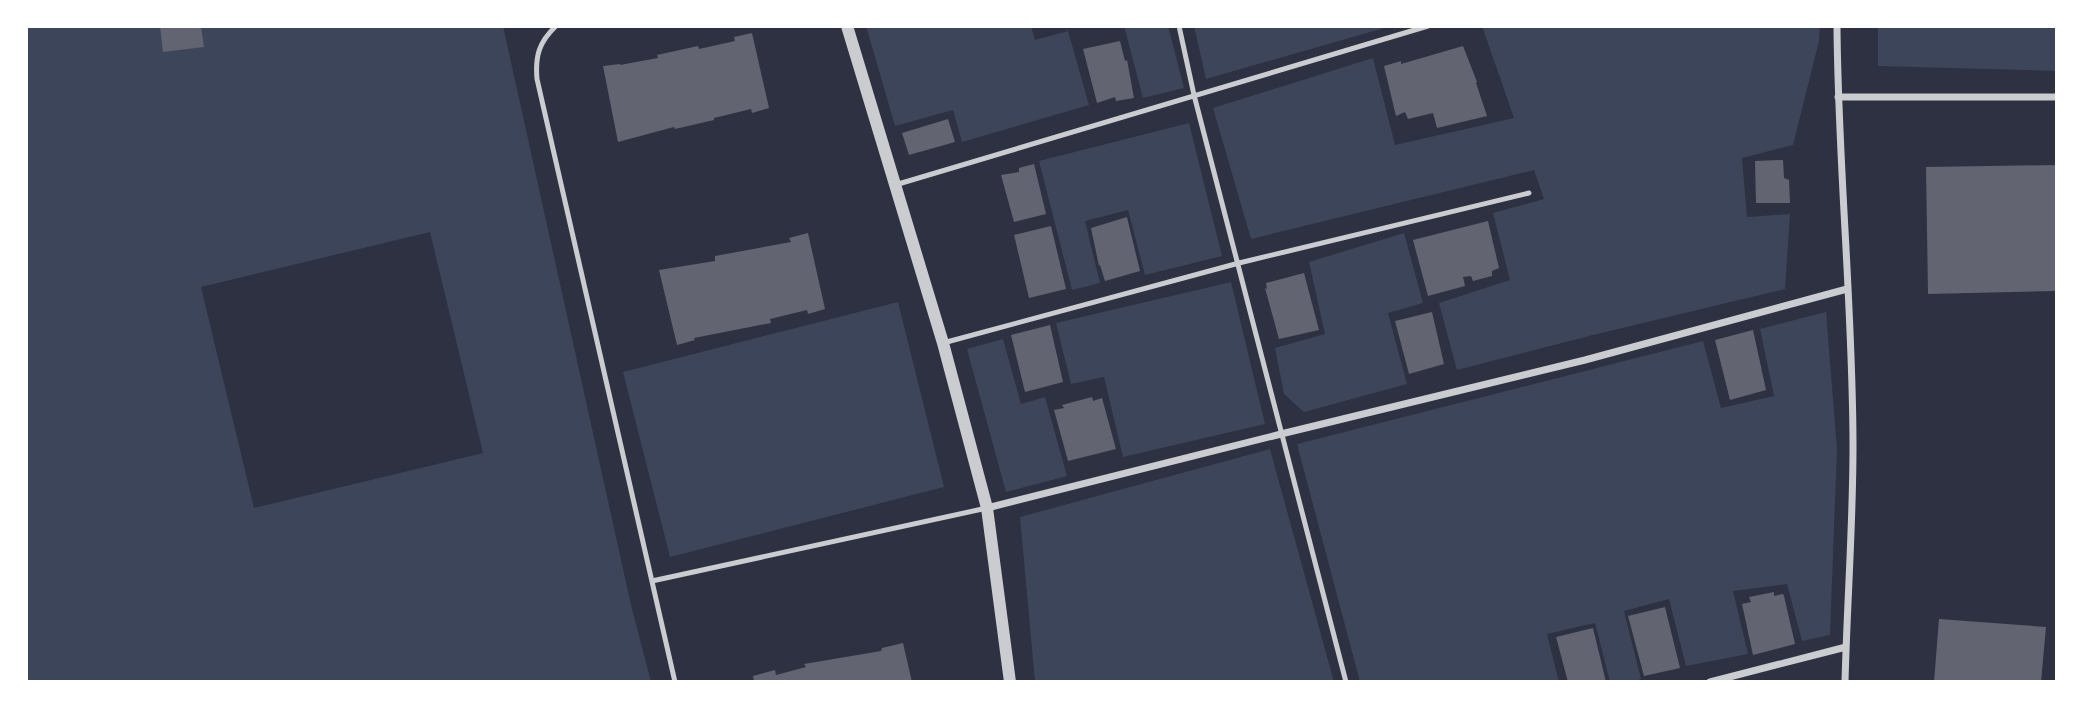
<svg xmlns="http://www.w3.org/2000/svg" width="2083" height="708" viewBox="0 0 2083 708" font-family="'Work Sans',sans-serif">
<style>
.green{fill:#3c4559;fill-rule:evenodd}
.building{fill:#626471}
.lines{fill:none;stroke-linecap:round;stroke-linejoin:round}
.service{stroke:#caccd0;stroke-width:5}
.minor{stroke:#caccd0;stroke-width:7}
.tertiary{stroke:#caccd0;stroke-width:12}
</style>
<rect width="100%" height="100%" fill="#2d3142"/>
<path class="green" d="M26,26H503L631,605L651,682H26ZM430,232L483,453L254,508L201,287Z
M866,26H1031L1035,40L1068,31L1089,105L962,142L953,110L895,126Z
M1124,26H1168L1184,88L1143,98Z
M1194,26H1391L1206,79Z
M1482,26H1820L1819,41L1793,145L1742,158L1747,217L1790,214L1785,289L1593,335L1457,370L1439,303L1510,280L1493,213L1544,199L1534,170L1251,239L1213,108L1373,58L1395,145L1514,118Z
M1878,26H2057V71L1878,66Z
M1189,123L1222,256L1145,275L1128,210L1085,221L1100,283L1072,290L1039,161Z
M1404,233L1423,303L1388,313L1407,384L1304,412L1284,394L1275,348L1325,334L1309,262Z
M1231,282L1265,424L1123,457L1104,377L1071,384L1056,323Z
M898,302L944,487L670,557L623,372Z
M1826,312L1837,449L1830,635L1802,641L1787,584L1733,591L1748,654L1686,666L1669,599L1624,611L1641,679L1632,682H1610L1595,623L1547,634L1559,682H1360L1297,444L1703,341L1721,408L1774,396L1760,329Z
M1003,339L1021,404L1045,397L1067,476L1006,492L967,349Z
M1270,449L1334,682H1035L1020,517Z"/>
<path class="building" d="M160,26H201L204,47L163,52Z
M752,33L769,108L752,113L751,109L714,118V120L675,129L674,127L618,142L603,66L620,64V65L658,58L657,55L698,46L699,49L735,41L734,37Z
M1120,41L1125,61L1127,60L1134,98L1116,101L1115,97L1097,103L1083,49Z
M1463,46L1477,82L1476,83L1487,116L1437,128L1433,113L1408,119L1405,112L1396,116L1384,66L1401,61V64Z
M948,119L955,142L909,155L902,133Z
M1783,160L1784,178L1789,180L1790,203H1756L1755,161Z
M1034,164L1046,214L1014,222L1001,175L1019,172V168Z
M2057,165V291L1928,294L1926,167Z
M1127,217L1140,271L1105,281L1100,265L1099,266L1091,228Z
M1488,221L1499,268L1492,271V276L1473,281L1471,276L1463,277L1465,286L1428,296L1413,240Z
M1051,226L1066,289L1029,298L1014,235Z
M808,233L825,309L808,314L807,310L770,319L771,323L694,338L695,340L677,345L659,270L715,261V256L791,242L789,238Z
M1304,273L1319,330L1279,339L1265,288L1267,289L1266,283Z
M1432,312L1444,364L1409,374L1395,321Z
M1050,325L1063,382L1025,392L1011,335Z
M1753,330L1766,390L1730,400L1715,340Z
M1092,397L1093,401L1102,398L1116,449L1068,461L1054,410L1064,408L1062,405Z
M1774,592V596L1783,594L1784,596L1795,644L1753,655L1742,604L1751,602L1749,597Z
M1665,607L1680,668L1644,676L1628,616Z
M1939,619L2046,627L2041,682H1934Z
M1593,628L1606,682H1568L1556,637Z
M903,643L912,682H754L753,676L775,670L776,675L806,667L804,664L881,651L882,648Z"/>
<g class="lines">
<path class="service" d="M556,26C539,42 535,56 537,79L675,682
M1179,26L1194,95L1346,682
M895,185L1428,26
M943,343L1239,263L1529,193
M652,581L987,508"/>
<path class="minor" d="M1837,26C1838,167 1853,307 1853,447C1853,525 1847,604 1845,682
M1838,97H2057
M987,508L1281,434L1585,360L1847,289
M1710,682L1846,647"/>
<path class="tertiary" d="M847,26L943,343L987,508L1010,682"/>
</g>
<rect width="2083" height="708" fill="none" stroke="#ffffff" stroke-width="56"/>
</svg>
